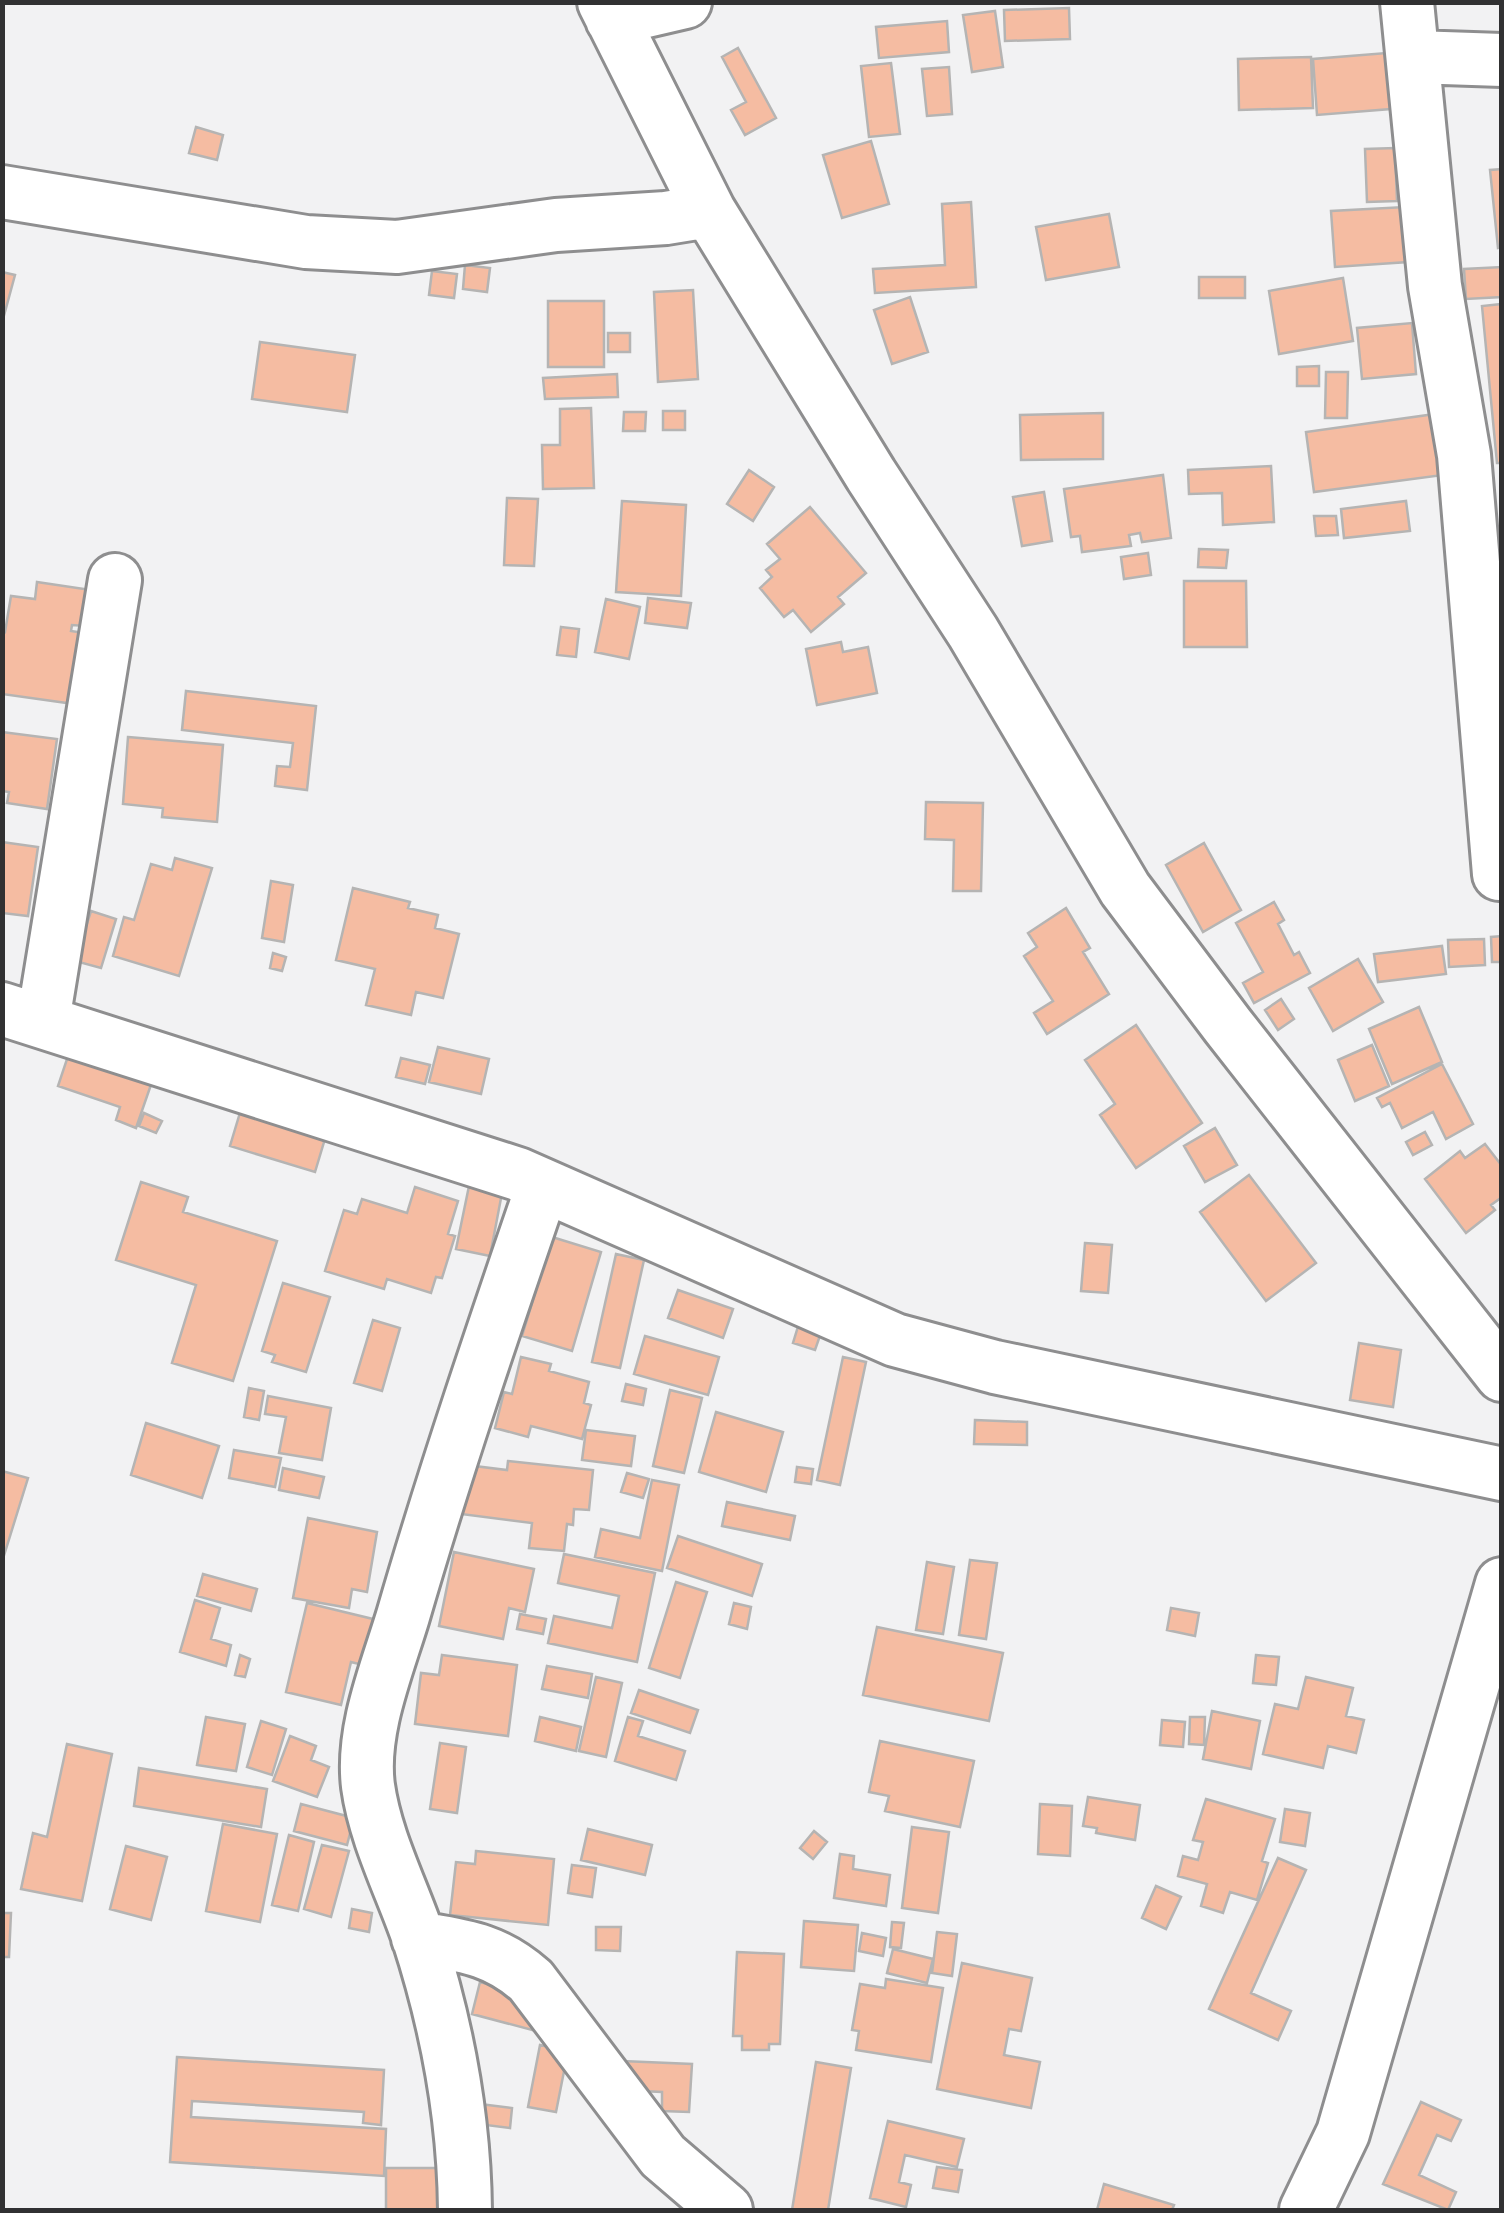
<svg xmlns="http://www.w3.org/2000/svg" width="1504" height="2213" viewBox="0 0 1504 2213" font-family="'Open Sans',sans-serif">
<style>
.building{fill:#f5bca2;stroke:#b5b4b3;stroke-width:2.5}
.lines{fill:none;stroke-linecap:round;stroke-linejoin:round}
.minor-casing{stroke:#8e8e8f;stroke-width:58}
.minor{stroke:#fff;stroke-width:52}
</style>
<rect width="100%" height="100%" fill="#f2f2f3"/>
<path class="building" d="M1069,8L1070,39L1005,41L1004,10Z
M995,11L1003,67L972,72L963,15Z
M947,21L949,52L879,58L876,27Z
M738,48L776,118L745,135L731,110L746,102L722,57Z
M1399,52L1403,108L1317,115L1313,59Z
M1311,57L1313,108L1239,110L1238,59Z
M891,63L900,134L869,137L861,66Z
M949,67L952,114L927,116L922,69Z
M196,127L223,135L217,160L189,153Z
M871,141L889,204L842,218L823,155Z
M1395,148L1397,201L1367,202L1365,149Z
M1502,169V247L1498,248L1490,170Z
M971,202L976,287L875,293L873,269L945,265L942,204Z
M1405,207L1408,262L1335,267L1331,211Z
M1109,214L1119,267L1046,280L1036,227Z
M465,265L490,268L487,292L463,289Z
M1502,267V297L1466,299L1464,269Z
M432,271L457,274L454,298L429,295Z
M2,272L15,275L2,323Z
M1199,277H1245V298H1199Z
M1343,278L1353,341L1279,354L1269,291Z
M693,290L698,379L658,382L654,292Z
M910,297L928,352L892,364L874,310Z
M548,301H604V367H548Z
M1502,304V463H1497L1482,306Z
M1412,323L1416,374L1362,379L1357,328Z
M608,333H630V352H608Z
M260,342L355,355L347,412L252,399Z
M1319,366V386H1297V367Z
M1326,372H1348L1347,418H1325Z
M617,374L618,397L545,399L543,378Z
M591,408L594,488L543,489L542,445H560V409Z
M663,411H685V430H663Z
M624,412H646L645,431H623Z
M1103,413V459L1021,460L1020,415Z
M1435,414L1443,475L1314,492L1306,432Z
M1271,466L1274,522L1223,525L1222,493L1189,494L1188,470Z
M749,470L774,487L753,521L727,504Z
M1163,475L1171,538L1142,542L1140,533L1129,535L1131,546L1082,552L1080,536L1071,537L1064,489Z
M1044,492L1052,541L1022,546L1013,497Z
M507,498L538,499L534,566L504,565Z
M622,501L686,505L681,596L616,592Z
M1406,501L1410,531L1344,538L1341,509Z
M810,507L866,573L838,597L844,604L811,632L793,610L784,617L760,588L772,577L766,570L780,559L767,544Z
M1314,516H1336L1338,535L1316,536Z
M1199,549L1228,550L1226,568L1198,567Z
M1148,553L1151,575L1124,579L1121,557Z
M1184,581H1246L1247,647H1184Z
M37,582L91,590L85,626L72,625L71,631L84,633L74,704L2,694V631L5,632L11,596L35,599Z
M648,598L691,603L687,628L645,623Z
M606,599L640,607L629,659L595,652Z
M561,627L579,629L576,657L557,655Z
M841,642L843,652L868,647L877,693L817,705L806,649Z
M186,691L316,706L307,790L275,786L277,766L290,767L293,743L182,730Z
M2,732L57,739L47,809L7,803L9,792L2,791Z
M128,737L223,745L217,822L162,817L163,808L123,804Z
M926,802L983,803L981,891H953L954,840L925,839Z
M2,842L38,847L28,916L2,913Z
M1204,843L1241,910L1203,932L1166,865Z
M175,858L212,868L179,976L113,956L124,917L134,920L151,864L172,870Z
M271,881L293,885L284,942L262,938Z
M353,888L410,902L408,908L438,915L435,928L459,934L443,998L416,992L411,1015L366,1005L375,969L336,960Z
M1274,902L1284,920L1278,924L1294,955L1299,952L1310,973L1254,1003L1243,983L1263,972L1236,923Z
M1066,908L1090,948L1083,952L1109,994L1047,1034L1034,1013L1053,1001L1024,956L1037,947L1028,933Z
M91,911L116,919L101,968L75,961Z
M1502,936V962H1492L1491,937Z
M1484,939L1485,965L1449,967L1448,940Z
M1442,946L1446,974L1378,982L1374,954Z
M273,953L286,957L282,971L270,968Z
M1358,959L1383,1002L1333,1031L1309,988Z
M1281,999L1294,1019L1278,1030L1265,1010Z
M1419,1007L1442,1062L1392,1084L1369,1029Z
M1136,1025L1202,1123L1136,1168L1100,1115L1115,1104L1085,1060Z
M1372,1045L1389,1086L1355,1101L1338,1060Z
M71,1047L154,1076L136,1128L116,1120L120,1107L58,1086Z
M438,1047L489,1059L481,1094L429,1082Z
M401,1058L430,1065L425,1084L396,1077Z
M1442,1064L1473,1124L1446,1139L1433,1112L1402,1128L1390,1103L1382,1107L1377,1098Z
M242,1106L327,1132L315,1172L230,1146Z
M144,1113L162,1121L156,1133L139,1126Z
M1215,1128L1237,1165L1205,1182L1184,1146Z
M1425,1132L1432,1145L1413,1155L1406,1142Z
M1485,1144L1502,1166V1197L1491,1205L1495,1210L1466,1233L1425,1179L1460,1151L1465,1158Z
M1249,1175L1316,1263L1266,1301L1200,1212Z
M141,1182L188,1197L183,1212L277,1241L233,1381L172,1363L196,1285L116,1260Z
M469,1186L502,1193L490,1256L456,1249Z
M415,1187L458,1201L448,1234L455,1236L442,1278L436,1277L431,1293L387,1279L384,1289L325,1271L344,1210L357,1214L362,1199L407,1213Z
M552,1237L601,1252L572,1351L522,1336Z
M1085,1243L1112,1245L1108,1293L1081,1291Z
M616,1254L644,1260L620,1368L592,1362Z
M283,1283L330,1297L306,1372L272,1362L275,1355L262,1351Z
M678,1290L733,1309L723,1338L668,1318Z
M373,1320L400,1328L382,1391L354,1383Z
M800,1320L823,1327L815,1350L793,1343Z
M645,1336L719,1357L708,1395L634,1374Z
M1359,1343L1401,1350L1393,1407L1350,1400Z
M521,1357L551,1364L549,1371L589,1382L584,1403L591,1405L582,1439L531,1426L528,1437L495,1428L504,1392L512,1394Z
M843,1357L866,1362L840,1485L817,1480Z
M626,1384L646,1389L643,1405L622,1401Z
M249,1388L264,1391L259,1420L244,1417Z
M670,1390L702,1398L684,1473L653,1466Z
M268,1396L331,1408L322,1460L279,1453L286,1417L265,1414Z
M716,1412L783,1432L766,1492L699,1472Z
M975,1420L1027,1422V1445L974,1444Z
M146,1423L219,1446L202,1498L131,1475Z
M586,1430L635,1436L631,1466L582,1460Z
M234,1450L281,1458L275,1487L229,1478Z
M508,1461L593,1470L589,1510L574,1509L573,1525L567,1524L564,1551L529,1548L532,1523L461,1514L466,1465L507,1470Z
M797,1467L813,1469L811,1484L795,1482Z
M283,1468L324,1477L319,1498L279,1490Z
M2,1471L28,1478L2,1562Z
M627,1473L649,1479L643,1498L621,1492Z
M652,1480L679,1485L662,1571L595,1557L601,1529L640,1538Z
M727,1502L795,1516L790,1540L722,1526Z
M308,1518L377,1532L367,1592L352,1589L349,1608L293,1598Z
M678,1536L762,1564L752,1596L667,1568Z
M454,1552L534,1569L525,1612L509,1608L503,1639L439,1626Z
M564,1554L655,1573L637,1662L548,1643L554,1616L612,1628L619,1596L558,1583Z
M970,1560L997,1563L986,1639L959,1635Z
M927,1562L954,1567L943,1634L916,1630Z
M203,1574L257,1589L251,1611L197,1596Z
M676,1582L707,1592L680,1678L649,1668Z
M195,1600L220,1608L211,1639L231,1645L226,1666L180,1652Z
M307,1603L373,1619L363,1665L351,1662L341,1705L286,1692Z
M734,1603L751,1607L747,1629L729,1624Z
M1171,1608L1199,1613L1195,1636L1167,1630Z
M520,1614L546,1619L543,1634L517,1629Z
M877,1627L1003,1653L989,1721L863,1695Z
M240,1655L250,1659L245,1677L235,1675Z
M442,1655L517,1665L508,1736L415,1724L421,1673L439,1675Z
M1256,1655L1279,1657L1276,1685L1253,1683Z
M547,1666L592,1674L588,1698L542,1689Z
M596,1677L622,1683L606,1757L579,1751Z
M1306,1677L1353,1688L1346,1716L1364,1720L1356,1753L1328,1746L1323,1768L1263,1754L1275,1704L1298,1709Z
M639,1690L698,1710L690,1733L631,1713Z
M1212,1711L1260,1721L1251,1769L1203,1759Z
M206,1717L245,1724L236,1771L197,1765Z
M540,1717L581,1727L576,1751L535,1741Z
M628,1717L643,1721L638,1736L685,1751L676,1780L615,1761Z
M1190,1717H1205L1204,1745L1189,1744Z
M1162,1720L1185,1722L1183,1747L1160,1745Z
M261,1721L286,1729L272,1775L247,1767Z
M290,1736L316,1746L311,1760L329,1767L317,1797L273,1781Z
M880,1741L974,1761L960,1827L885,1811L889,1796L869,1792Z
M440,1743L466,1747L457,1813L430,1809Z
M67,1744L112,1754L82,1901L21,1889L33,1833L47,1837Z
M139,1768L267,1789L261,1827L134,1806Z
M1088,1797L1140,1805L1135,1840L1096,1833L1097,1828L1083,1826Z
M1206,1799L1275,1819L1262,1861L1268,1863L1257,1900L1230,1892L1223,1913L1201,1906L1207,1884L1178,1876L1183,1856L1198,1860L1203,1842L1193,1840Z
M301,1804L354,1818L347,1845L294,1831Z
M1040,1804L1072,1806L1070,1856L1038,1854Z
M1285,1809L1310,1813L1305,1846L1280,1842Z
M223,1824L277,1834L260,1922L206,1911Z
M912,1827L949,1832L938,1913L902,1908Z
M588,1829L652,1845L645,1875L581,1860Z
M814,1831L827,1842L813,1859L800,1848Z
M289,1835L314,1842L298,1911L272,1905Z
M322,1845L349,1851L331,1917L304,1909Z
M126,1846L167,1857L151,1920L110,1909Z
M476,1851L554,1859L548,1925L450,1915L456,1862L475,1864Z
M840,1854L854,1856L853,1869L890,1875L886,1906L834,1898Z
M1278,1858L1306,1870L1251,1993L1291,2011L1278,2040L1209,2009Z
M572,1865L596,1868L592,1897L568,1893Z
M1156,1886L1181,1897L1166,1929L1142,1918Z
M352,1909L372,1913L369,1932L349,1928Z
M2,1913H11L9,1957H2Z
M804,1921L858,1925L854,1971L801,1967Z
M892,1922L904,1923L901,1948L890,1947Z
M596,1927H621L620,1951L596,1950Z
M937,1932L957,1934L952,1976L932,1973Z
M862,1933L886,1938L883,1956L859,1951Z
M893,1949L933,1959L927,1983L887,1973Z
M737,1952L784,1954L780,2044H769V2050H742V2036H733Z
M962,1963L1032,1978L1021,2031L1009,2029L1004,2055L1040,2062L1031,2108L937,2089Z
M886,1979L943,1988L931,2062L856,2050L859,2031L852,2030L860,1984L885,1988Z
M480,1982L545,2000L536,2031L472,2014Z
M540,2045L568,2051L556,2112L528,2107Z
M177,2057L384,2070L381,2125L363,2123L364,2112L192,2101L191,2117L386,2129L384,2176L170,2162Z
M622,2061L692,2064L689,2112L662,2111V2092L620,2090Z
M816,2062L851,2068L828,2210H792Z
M1421,2102L1461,2120L1451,2141L1437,2135L1419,2175L1456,2192L1448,2210L1383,2184Z
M480,2104L512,2108L510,2128L478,2124Z
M888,2121L964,2139L957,2167L905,2155L899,2182L911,2185L906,2207L870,2198Z
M937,2167L962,2170L958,2192L933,2188Z
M386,2168H444V2210H386Z
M1104,2184L1174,2205L1172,2210H1097Z"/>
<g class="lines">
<defs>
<path id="minor" d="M604,2L709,211L871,475L973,632L1125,889L1228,1026L1502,1375
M1407,2L1435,286L1464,455L1499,874
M612,19L685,2
M1414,57L1502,60
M2,192L306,242L397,247L556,225L666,218L709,211
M2,1009L518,1174L895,1340L995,1367L1502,1474
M43,1021L115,580
M418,1938C465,1946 495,1949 531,1981L663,2156L726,2210
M465,2210C464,2117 447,2025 418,1936C401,1887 375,1837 368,1786C361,1730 387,1669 403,1616C445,1471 494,1328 543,1185
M1306,2210L1343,2133L1502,1584"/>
</defs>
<use href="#minor" class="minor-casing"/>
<use href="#minor" class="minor"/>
</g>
<rect width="1504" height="2213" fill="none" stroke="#313132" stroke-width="10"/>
</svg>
